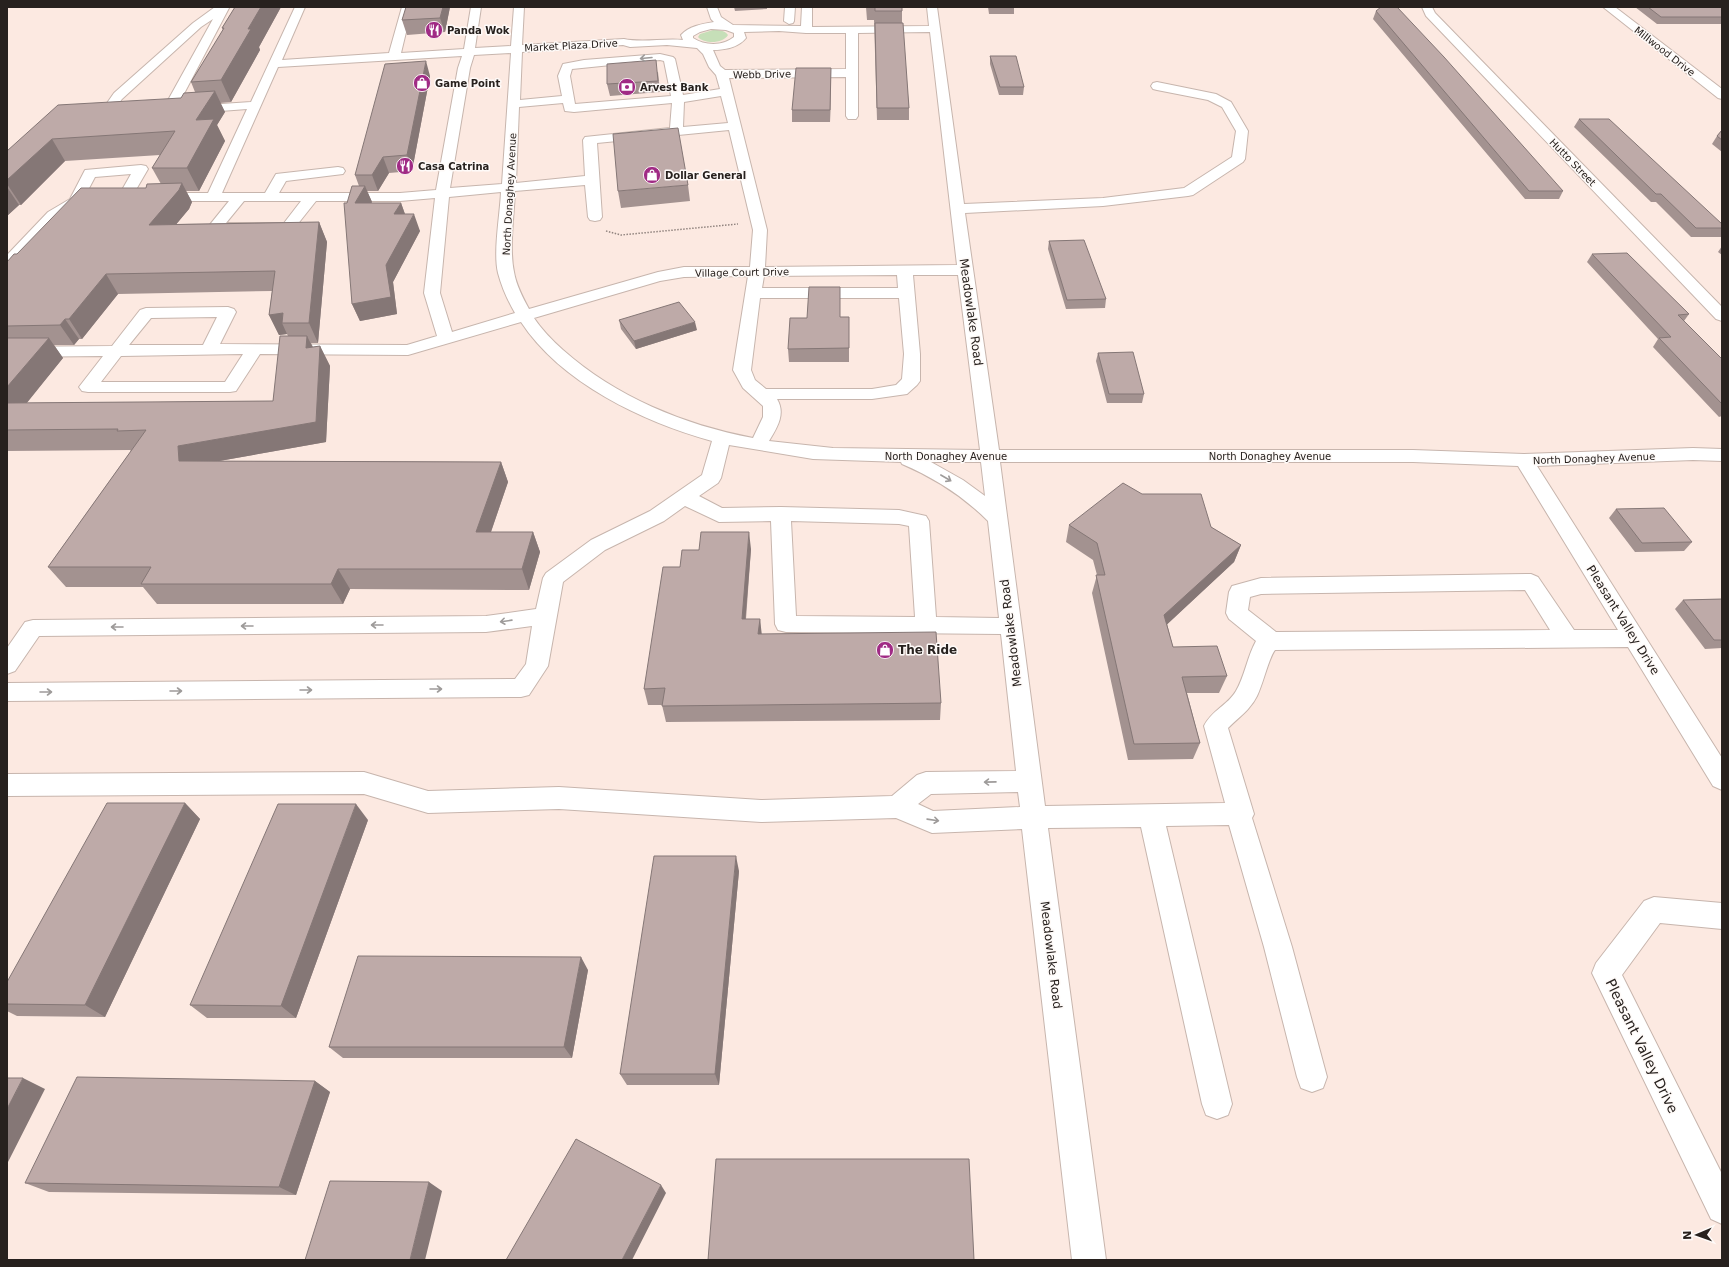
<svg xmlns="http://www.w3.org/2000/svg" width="1729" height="1267" viewBox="0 0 1729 1267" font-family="'DejaVu Sans',sans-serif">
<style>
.green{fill:#c6dfb8}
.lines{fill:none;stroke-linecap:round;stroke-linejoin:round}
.minor-casing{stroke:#c7b5ad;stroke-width:2}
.path{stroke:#91847f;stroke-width:1.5;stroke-dasharray:1.5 1.5;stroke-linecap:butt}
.minor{fill:#fff;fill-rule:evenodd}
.wall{fill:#a39290;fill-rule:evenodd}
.shaded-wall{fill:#857776}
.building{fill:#beaaa8;stroke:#857776}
.oneway{stroke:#9e9b9a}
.labels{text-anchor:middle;stroke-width:3;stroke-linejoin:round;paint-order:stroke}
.far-poi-label{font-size:10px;font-weight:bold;fill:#27211e;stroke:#fefaf8;text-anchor:start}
.far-street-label{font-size:10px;fill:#27211e;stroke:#fefaf8}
.street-label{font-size:12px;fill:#27211e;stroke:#fefaf8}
.poi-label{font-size:12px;font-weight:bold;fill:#27211e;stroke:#fefaf8;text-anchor:start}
.near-street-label{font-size:14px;fill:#27211e;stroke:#fefaf8}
</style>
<rect width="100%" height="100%" fill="#fce9e1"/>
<path class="green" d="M713,30C719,30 724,30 728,35C723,44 704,44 698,37L700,34Z"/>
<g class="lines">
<defs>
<path id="minor" d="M215,7L229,8L177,107L251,102L295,7H305L282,60L389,53L402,7H412L401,53L464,49L471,7H481L475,48L511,46L514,7H524L522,45L624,39C642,43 664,38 683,40L681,35C689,26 702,24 714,22L711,19L707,7H717L721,17L733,25L801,26L802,7H812V27L929,26L927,7H937L964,204L1103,198L1184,188L1232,157L1236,131L1222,107L1208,100L1157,90L1153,89L1151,86L1153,83L1157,82L1216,94L1231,102L1248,131L1245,159L1243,162L1193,195L1188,196L1103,206L965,213L999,450H1413L1524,454L1693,448L1722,449V461L1693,460L1537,466L1722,758V790L1713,786L1628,647L1275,650C1269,657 1263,684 1257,696C1250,710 1239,717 1228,728L1254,814L1252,818L1292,947L1327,1077L1323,1088L1312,1092L1301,1088L1297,1077L1264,947L1229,825L1166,826L1232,1104L1228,1115L1217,1119L1206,1115L1202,1104L1141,827L1048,828L1106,1260H1072L1022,829L932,833L896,818L761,822L559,809L428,813L364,794L7,796V774L364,772L428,791L559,787L761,800L892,796L917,775L926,772L1016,771L1001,634L786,632L778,630L775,624L771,521L719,522L685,506L664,521L605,550L563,582L548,666L529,695L521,697L7,701V683L515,679L526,664L532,626L486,632L39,636L15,671L7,674V648L25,622L33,620L486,616L536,609L543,578L546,573L591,540L650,511L702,475L712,441C643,422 561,383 521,322L408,355L260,354L236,391L230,392H88L82,391L79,387L103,356L7,357V347L112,346L140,310L146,308L228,307L234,309L236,312L220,344L407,345L437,336L424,293L435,198L400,201H316L293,230L215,231L210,230L208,227L229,201H159L154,200L152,197L154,194L159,193H208L247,109L168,115L164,114L162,111L213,19L201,27L122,99L113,111L120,112L122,115L120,118L104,120L100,119L98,116L114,93L193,23ZM711,29L726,30L734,33V37C723,46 705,46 693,38V36L700,32ZM779,31L806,33H846V69L725,70L720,66L713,50C724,50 738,48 746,38L744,32ZM930,32L957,265L765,267L767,230L729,78L846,77V116L848,119H856L858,116V33ZM623,45L630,47L667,45L697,48L703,54L709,67L716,75L720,89L683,95L675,59L673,57L660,54L584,60L563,64L558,76L562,96L520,100L522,52ZM511,53L502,184L450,188L470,68L474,55ZM462,56L458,68L436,190L400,193H279L286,181L343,174L345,171L343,168L338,167L276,174L265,193H222L278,67ZM660,60L664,61L671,96L575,104L570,76L572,69ZM721,96L728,123L683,127L684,102ZM563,103L565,111L574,112L672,103L670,128L585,137L583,140L585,176L516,183L519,107ZM729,130L753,230L750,267H684L658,272L529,309C523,298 516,285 514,272C509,248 514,216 515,191L585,185L588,217L590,220L595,221L600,220L602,217L597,143ZM501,192C500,215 493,252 498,273C502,288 508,301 515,313L452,332L440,293L449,197ZM244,201H301L284,223H226ZM897,275L898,288H762L764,276ZM913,275H958L980,450L833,448L769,441C777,428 786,414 777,399H872L907,394L917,385L920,381V354ZM748,276L733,370L743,388L763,406V417L753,438C684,425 616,397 563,350C553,341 542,330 534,318L660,281L684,277ZM760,298H899L904,354L902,379L896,385L872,389H766L755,380L751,370ZM217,317L203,345H129L151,318ZM243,354L225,382H101L121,356ZM729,445L813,459L901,462L902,464C935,478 963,496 988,521L999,618L936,617L929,521L926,516L899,510L781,507L722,508L699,496L718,483L721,478ZM931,462H981L985,496L963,480ZM1000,462H1413L1518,466L1618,630H1574L1538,577L1531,574L1261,578L1232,586L1229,592L1226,613L1229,619L1256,641C1247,657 1245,676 1236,691C1228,705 1212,710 1204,726L1225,803L1045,806ZM791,521L899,524L909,526L915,617L796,616ZM1525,590L1550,630L1276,632L1248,610L1250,597L1261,594ZM1018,792L1020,807L933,811L918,804L931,794Z
M785,7H795L794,21L793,23L789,24L784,21Z
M1422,7H1432L1435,13L1722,307V321L1716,319L1426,16Z
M1603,7H1615L1722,89V99L1718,98Z
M141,165L146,166L148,169L130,200L125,201L120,200L118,197L131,174L95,177L86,194L91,195L93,198C89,204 76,206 69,211C47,225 30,248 12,267L7,269V255L48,212L70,199L85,170Z
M1654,897L1722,903V929L1660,923L1622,975L1722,1174V1224L1711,1219L1592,973L1596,963L1644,901Z"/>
</defs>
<use href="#minor" class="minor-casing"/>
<path class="path" d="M606,231L621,235L738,224"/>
<use href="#minor" class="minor"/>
</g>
<path class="wall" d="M235,7H281L259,47L260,50L231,102L220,103L225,112L217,125L225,141L199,191H186L192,202L189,209L176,224L319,222L327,242L318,343H311L313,347L320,346L330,366L326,442L219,461L501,462L508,482L491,532H533L540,552L529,590L350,589L343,604H157L143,587H66L48,567L131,451L130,450L7,451V262L17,254L146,188L161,184L152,168L160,155L65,161L21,205H19L7,216V151L181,98L195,92L191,82L223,30L222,28ZM272,291L269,315L279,335L287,334L288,336L273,401L26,403L63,358L54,345H74L79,339H82L118,294Z
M406,7H450L445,32L407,35L402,20Z
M734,7H767V9L735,11Z
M866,7H902V23L909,108V120H877L874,20H867Z
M988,7H1014V14H989Z
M1635,7H1722V24H1657Z
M1376,11L1563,191L1559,199H1525L1373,19Z
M990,56L1024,87L1023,95H999L990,64Z
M831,68L830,122H792V110Z
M658,72L660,92L610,96L607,84Z
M430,76L412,171L389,173L378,191H367L372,202L371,203H401L405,214L420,231L393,282L397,314L360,321L352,304L347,203L359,186L355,175Z
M1579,119L1722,224V236L1721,237H1691L1656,202H1651L1574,127Z
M1722,130V152L1712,144L1717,136Z
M688,185L690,201L621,208L618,191Z
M1049,241L1106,299L1105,308L1066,309L1048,249Z
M1722,246V255L1718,252Z
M1592,254L1689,314L1684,321L1722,359V416L1719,417L1653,347L1658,339L1587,262Z
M840,317H849V362H789L788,349Z
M619,320L697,330L636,349L621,329Z
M1098,353L1144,394L1142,403H1107L1096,361Z
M1142,494L1211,527L1241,545L1234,562L1167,624L1173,647L1227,676L1219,693H1187L1200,743L1193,759L1128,760L1092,593L1097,575L1093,560L1066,542L1069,525Z
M1616,509L1692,542L1684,551L1635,552L1609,518Z
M751,549L746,619H760L761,634L941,703L940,720L666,722L662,705H648L644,689L680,567Z
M1722,599V648L1705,649L1675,609L1683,600Z
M185,803L200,819L105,1017L17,1016L7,1011V1004Z
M368,820L296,1018H207L190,1005Z
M739,871L719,1085H627L620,1074Z
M588,970L572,1058H343L329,1047Z
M315,1081L330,1092L296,1195L49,1192L25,1183Z"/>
<path class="shaded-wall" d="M261,7H281L259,47L260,50L231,102L221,80L248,29Z
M443,7H450L445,32L440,18Z
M426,61L430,76L412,171L407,155Z
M831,68V80L830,122V110Z
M215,91L225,112L217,125L225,141L199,191L187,168L196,120Z
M52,139L65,161L21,205L7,184V180Z
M383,157L389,173L378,191L372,175Z
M182,183L192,202L189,209L160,244L149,225Z
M365,186L372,202L362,220L355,203Z
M7,187L19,205L7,216Z
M401,203L407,220L394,214Z
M414,214L420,231L393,282L397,314L360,321L352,304L386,265Z
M319,222L327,242L318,343L309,323Z
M106,274L118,294L82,339L69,319Z
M283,313L282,323L287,334L279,335L269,315Z
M65,319L79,339L74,345L60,325Z
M695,322L697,330L636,349L634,341Z
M307,336L317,356L306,348Z
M49,338L63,358L10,424L7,421V387Z
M320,346L330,366L326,442L191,466L179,461L178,446L316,422Z
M501,462L508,482L484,552L476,532Z
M533,532L540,552L529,590L522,569Z
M749,532L751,549L744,636L742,619Z
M1241,545L1234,562L1159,632L1164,615Z
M338,569L350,589L343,604L331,584Z
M760,619L762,636L758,634Z
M185,803L200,819L105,1017L85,1005Z
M356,804L368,820L296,1018L281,1006Z
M736,856L739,871L719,1085L715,1074Z
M581,957L588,970L572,1058L564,1047Z
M23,1078L45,1089L7,1164V1109Z
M315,1081L330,1092L296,1195L279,1187Z
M429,1182L442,1191L425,1260H410Z
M661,1185L666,1193L632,1260H622Z"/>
<path class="building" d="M235,7H261L248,29H251L221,80L191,82L224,28H222Z
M406,7H443L440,18L402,20Z
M875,7H902V11H875Z
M1381,7H1397L1444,57L1563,191H1529L1376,11Z
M1648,7H1722V17H1661Z
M875,23H903L909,108H877Z
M990,56H1016L1024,87H1000Z
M656,60L658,81L607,84V64Z
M426,61L407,155L383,157L372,175H355L385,64Z
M796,68H831L830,110H792Z
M215,91L196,120L214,119L187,168H152L175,131L52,139L7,180V151L58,105L181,98L184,93Z
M1579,119H1609L1722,224V228H1696L1661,194H1656Z
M678,128L688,185L618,191L613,134Z
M1722,130V140L1717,136Z
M182,183L179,190L149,225L319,222L309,323H282L283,313L269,315L275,271L106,274L69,319H65L60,325L7,326V262L14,254H17L81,188H146L147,184Z
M352,186H365L355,203H401L394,214H414L386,265L391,297L352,304L344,203H347Z
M1084,240L1106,299L1067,300L1049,241Z
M1627,253L1689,314L1678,315L1722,359V404L1659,338L1671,337L1592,254Z
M809,287H840V317H849V348L788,349L790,318H807Z
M679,302L695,322L634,341L619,320Z
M280,336H307L306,348L320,346L316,422L178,446L179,461L501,462L476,532H533L522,569H338L331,584H141L151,567H48L146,430L117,431L118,429L7,430V403L273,401Z
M7,338H49L7,387Z
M1133,352L1144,394H1109L1098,353Z
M1123,483L1142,494H1201L1211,527L1241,545L1164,615L1173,647L1217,646L1227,676L1182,677L1200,743L1134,744L1096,575H1105L1097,543L1069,525Z
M1664,508L1692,542L1642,543L1616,509Z
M701,532H749L742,619H760L758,634L936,632L941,703L662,706L665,688L644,689L663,567H680L682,550H699Z
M1722,599V640H1714L1683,600Z
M107,803H185L85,1005L7,1004V982Z
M278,804H356L281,1006L190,1005Z
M654,856H736L715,1074H620Z
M358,956L581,957L564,1047H329Z
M77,1077L315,1081L279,1187L25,1183Z
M7,1078H23L7,1109Z
M576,1139L661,1185L622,1260H506Z
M716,1159H969L974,1260H708Z
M330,1181L429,1182L410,1260H305Z"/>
<defs><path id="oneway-shaft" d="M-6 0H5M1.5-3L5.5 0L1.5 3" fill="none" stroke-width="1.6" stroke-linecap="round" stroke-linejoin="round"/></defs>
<g class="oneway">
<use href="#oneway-shaft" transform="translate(646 58) rotate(175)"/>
<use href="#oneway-shaft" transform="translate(946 478) rotate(30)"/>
<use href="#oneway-shaft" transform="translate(506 621) rotate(172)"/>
<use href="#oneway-shaft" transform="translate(377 625) rotate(180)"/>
<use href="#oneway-shaft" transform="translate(247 626) rotate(180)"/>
<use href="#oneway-shaft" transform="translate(117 627) rotate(180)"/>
<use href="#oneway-shaft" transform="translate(436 689)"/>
<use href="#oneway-shaft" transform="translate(306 690)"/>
<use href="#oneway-shaft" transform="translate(176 691)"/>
<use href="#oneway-shaft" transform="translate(46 692)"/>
<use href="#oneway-shaft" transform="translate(990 782) rotate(179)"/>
<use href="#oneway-shaft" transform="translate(933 820) rotate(8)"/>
</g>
<defs>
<symbol id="restaurant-disc" viewBox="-11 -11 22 22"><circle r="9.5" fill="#a02b85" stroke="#fefaf8"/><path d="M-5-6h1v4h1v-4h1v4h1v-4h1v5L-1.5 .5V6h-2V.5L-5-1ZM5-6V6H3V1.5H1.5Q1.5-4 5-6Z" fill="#fff"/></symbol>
<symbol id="shop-disc" viewBox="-11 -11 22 22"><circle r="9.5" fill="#a02b85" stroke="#fefaf8"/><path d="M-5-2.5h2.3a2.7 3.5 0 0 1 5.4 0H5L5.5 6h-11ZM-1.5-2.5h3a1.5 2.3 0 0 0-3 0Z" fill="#fff"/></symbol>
<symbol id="bank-disc" viewBox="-11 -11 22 22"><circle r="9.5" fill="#a02b85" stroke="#fefaf8"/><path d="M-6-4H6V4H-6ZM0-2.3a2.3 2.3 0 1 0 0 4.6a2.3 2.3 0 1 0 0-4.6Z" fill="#fff"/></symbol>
</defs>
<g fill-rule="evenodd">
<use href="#restaurant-disc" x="424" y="20" width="20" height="20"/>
<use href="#shop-disc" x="412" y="73" width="20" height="20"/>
<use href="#bank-disc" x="617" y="77" width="20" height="20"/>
<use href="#restaurant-disc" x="395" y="156" width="20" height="20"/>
<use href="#shop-disc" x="642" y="165" width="20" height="20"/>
<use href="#shop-disc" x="875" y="640" width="20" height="20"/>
</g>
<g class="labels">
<g class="far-poi-label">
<text x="447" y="34">Panda Wok</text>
<text x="435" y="87">Game Point</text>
<text x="640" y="91">Arvest Bank</text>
<text x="418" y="170">Casa Catrina</text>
<text x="665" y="179">Dollar General</text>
</g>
<g class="far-street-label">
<text transform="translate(571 45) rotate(-3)" y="4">Market Plaza Drive</text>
<text transform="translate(1665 51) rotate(38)" y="4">Millwood Drive</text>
<text transform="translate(762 74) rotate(-1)" y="4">Webb Drive</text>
<text transform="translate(1573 162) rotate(46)" y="4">Hutto Street</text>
<text transform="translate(509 194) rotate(-87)" y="4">North Donaghey Avenue</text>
<text transform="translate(742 272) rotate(-1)" y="4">Village Court Drive</text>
<text x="946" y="460">North Donaghey Avenue</text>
<text x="1270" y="460">North Donaghey Avenue</text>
<text transform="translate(1594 458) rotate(-2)" y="4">North Donaghey Avenue</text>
</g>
<g class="street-label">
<text transform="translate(971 312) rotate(82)" y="4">Meadowlake Road</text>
<text transform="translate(1623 620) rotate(58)" y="4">Pleasant Valley Drive</text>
<text transform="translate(1011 633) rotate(-97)" y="4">Meadowlake Road</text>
<text transform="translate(1051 955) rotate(83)" y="4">Meadowlake Road</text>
</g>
<g class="poi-label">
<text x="898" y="654">The Ride</text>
</g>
<g class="near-street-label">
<text transform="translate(1642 1046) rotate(64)" y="5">Pleasant Valley Drive</text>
</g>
</g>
<rect width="1729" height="1267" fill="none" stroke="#27211e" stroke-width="16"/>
<g transform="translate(1697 1235) rotate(268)" stroke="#fefaf8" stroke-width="3" paint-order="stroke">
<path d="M0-3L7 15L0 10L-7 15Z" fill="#27211e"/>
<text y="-6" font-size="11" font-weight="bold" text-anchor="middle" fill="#27211e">N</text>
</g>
</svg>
